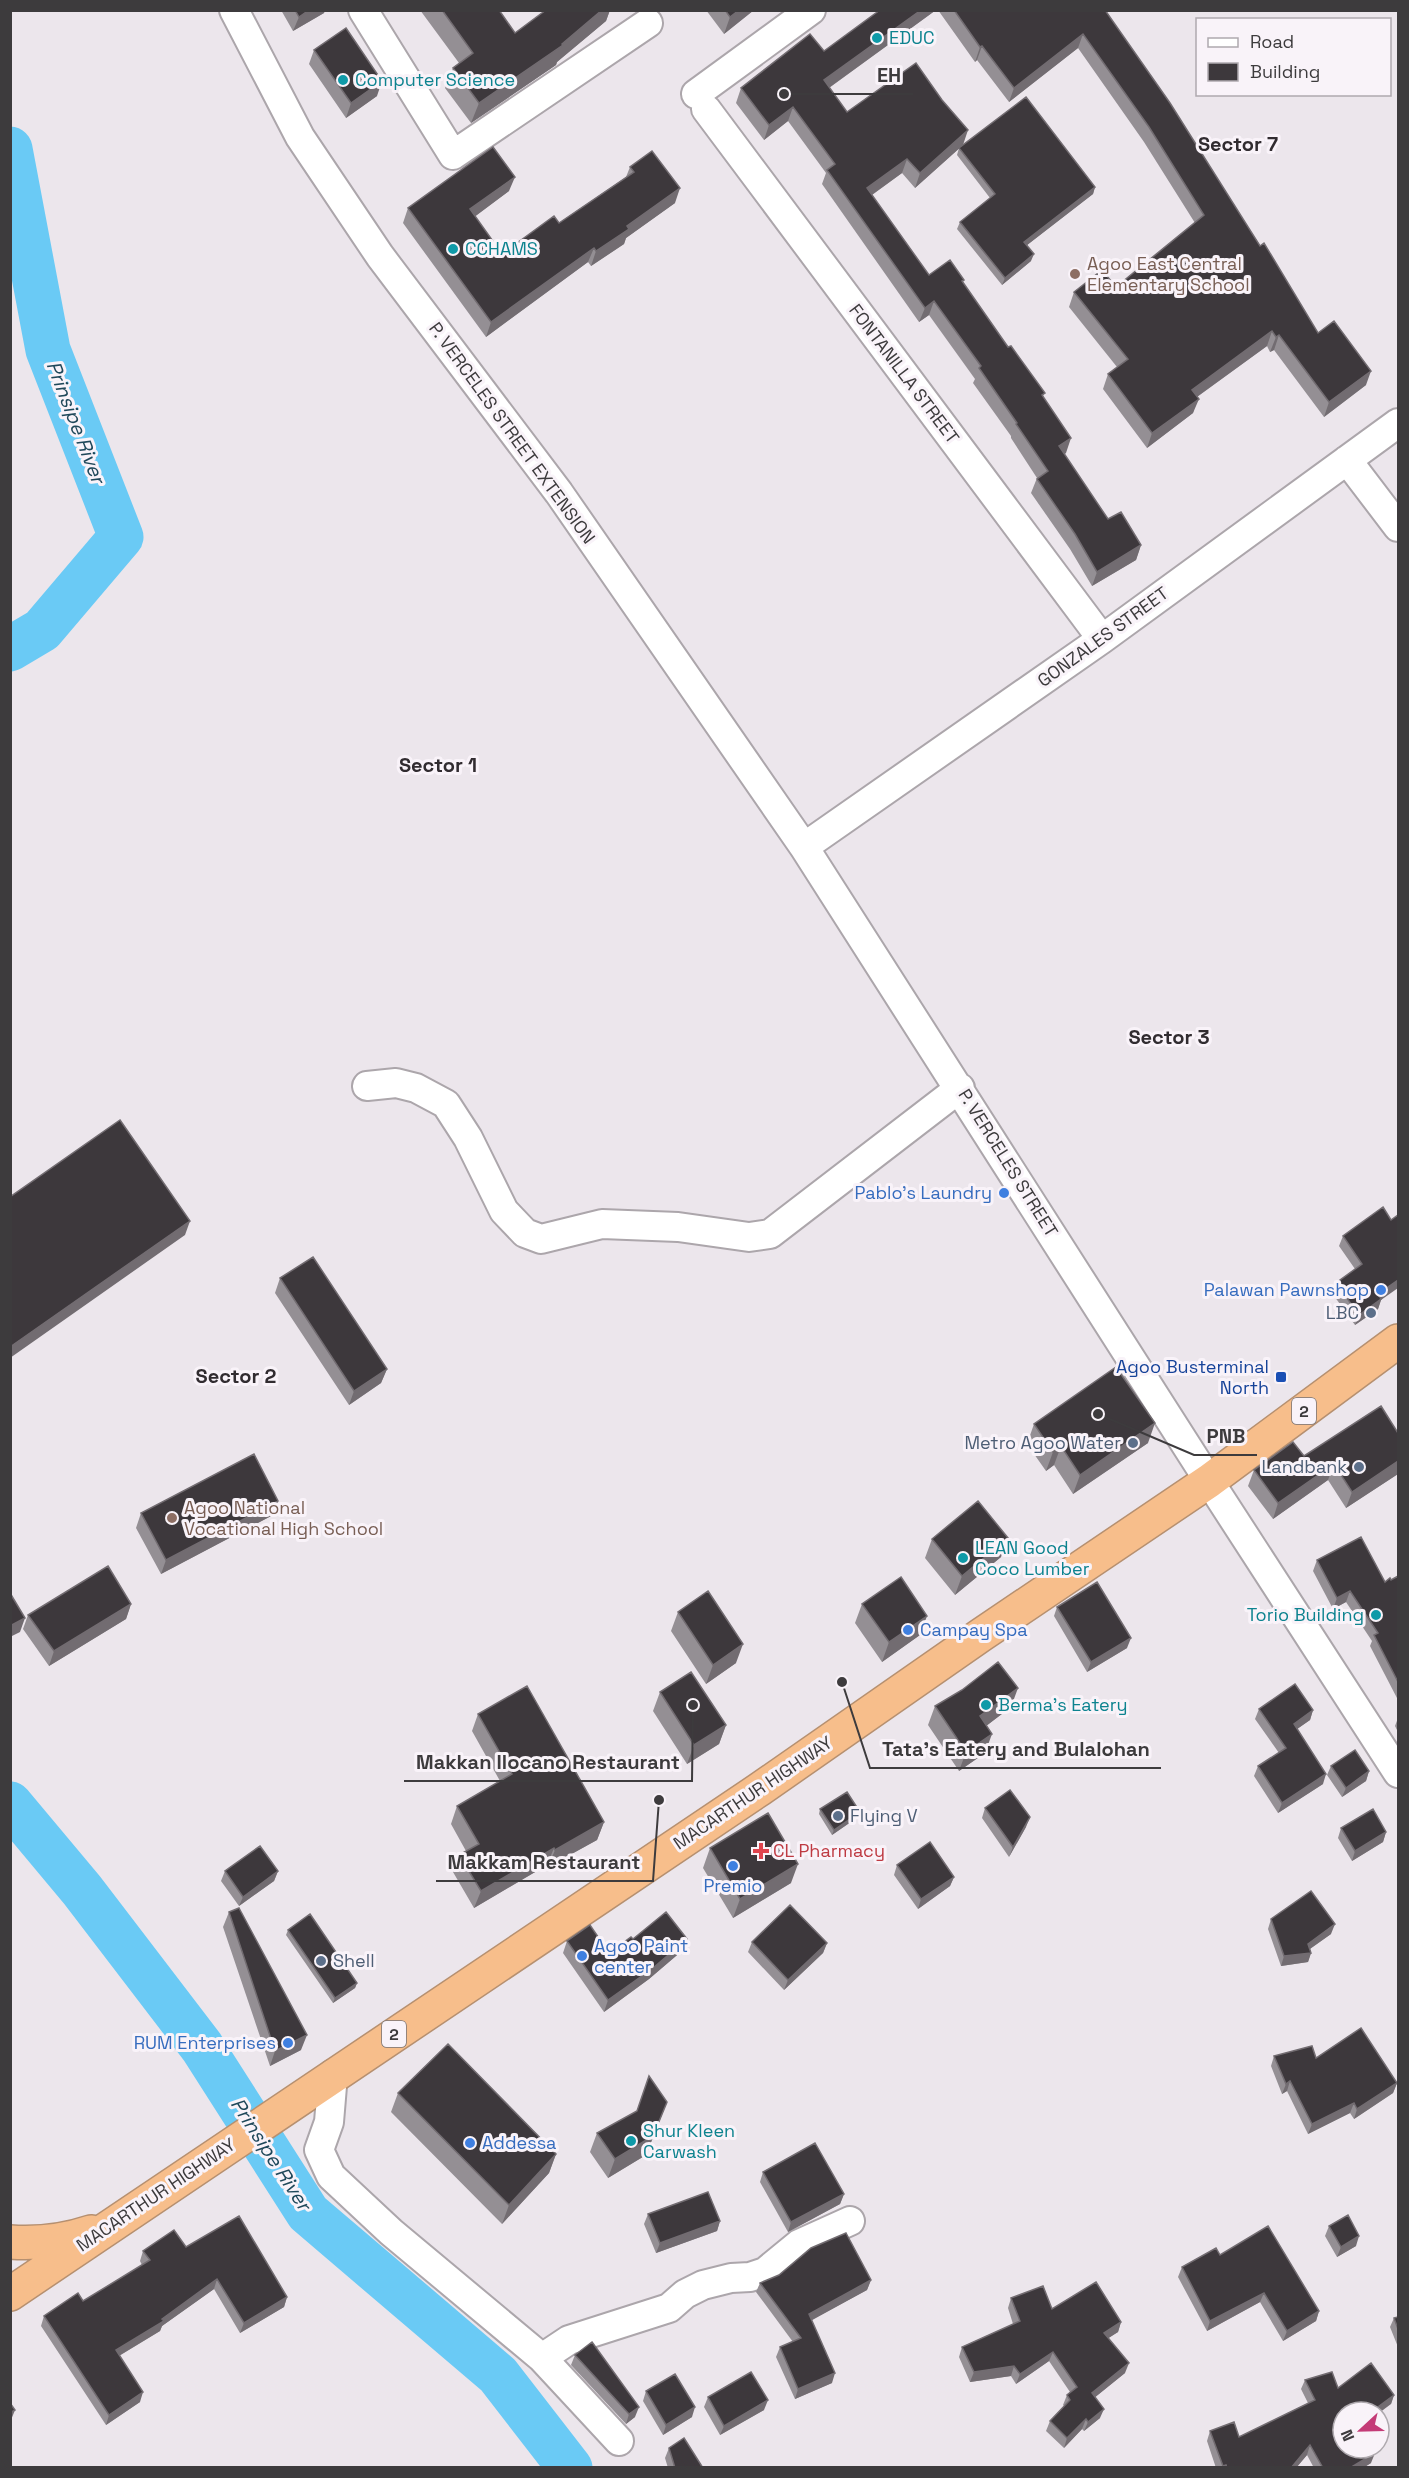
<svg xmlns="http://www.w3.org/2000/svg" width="1409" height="2478" viewBox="0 0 1409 2478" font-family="'Space Grotesk',sans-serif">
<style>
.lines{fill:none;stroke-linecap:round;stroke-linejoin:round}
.river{stroke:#6acaf5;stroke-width:45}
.street-casing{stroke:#aca6ab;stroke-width:32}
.highway-casing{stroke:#b69070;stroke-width:36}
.street{stroke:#fff;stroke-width:28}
.highway{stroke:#f7be8b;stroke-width:33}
.wall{fill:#948f94}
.shaded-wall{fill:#726c71}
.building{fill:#3d383c;stroke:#726c71;stroke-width:1.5}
.culture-dot{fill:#0f9aa8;stroke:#f9f3f9;stroke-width:2}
.education-dot{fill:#8d6e63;stroke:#f9f3f9;stroke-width:2}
.shop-dot{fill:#3f7fe0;stroke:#f9f3f9;stroke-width:2}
.service-dot{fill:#5c6f8a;stroke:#f9f3f9;stroke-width:2}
.transit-dot{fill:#1a4fb4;stroke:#f9f3f9;stroke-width:2}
.health-dot{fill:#e0444e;stroke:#f9f3f9;stroke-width:2}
.labels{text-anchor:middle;stroke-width:6;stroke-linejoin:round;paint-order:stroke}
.shield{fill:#f9f3f9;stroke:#757275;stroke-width:1.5}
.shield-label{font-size:16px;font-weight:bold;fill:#3d3b3d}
.culture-label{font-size:18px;fill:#0d838f;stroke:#f9f3f9;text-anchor:start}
.education-label{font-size:18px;fill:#785e54;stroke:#f9f3f9;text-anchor:start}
.street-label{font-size:18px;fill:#3d3b3d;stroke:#f9f3f9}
.shop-label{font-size:18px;fill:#366cbe;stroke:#f9f3f9;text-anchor:end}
.service-label{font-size:18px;fill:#4e5e75;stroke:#f9f3f9;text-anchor:end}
.transit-label{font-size:18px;fill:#164399;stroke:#f9f3f9;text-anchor:end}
.health-label{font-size:18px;fill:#be3a42;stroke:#f9f3f9;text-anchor:start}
.neighbourhood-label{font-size:20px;font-weight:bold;fill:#312c30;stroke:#f9f3f9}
.water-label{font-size:20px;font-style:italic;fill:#1f485a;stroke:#f9f3f9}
.leader{fill:none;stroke:#3d3b3d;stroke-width:2}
.callout-dot{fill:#3d3b3d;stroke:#f9f3f9;stroke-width:2}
.callout-label{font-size:20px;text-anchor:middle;font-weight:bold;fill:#3d3b3d;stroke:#f9f3f9;stroke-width:6;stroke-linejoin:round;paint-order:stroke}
</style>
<rect width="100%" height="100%" fill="#ece6ec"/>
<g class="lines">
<path class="river" d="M10,149L48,350L121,537L42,630L10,649
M10,1804L82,1890L202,2047L308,2213L498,2375L570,2468"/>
<defs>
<path id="street" d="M234,10L300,137L380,256L559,493L804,847L1209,1481L1398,1773
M363,10L453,155L648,23
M696,94L811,10
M706,109L1102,639
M1347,460L1398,527
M804,847L1102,639L1398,423
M367,1086L396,1083L416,1088L446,1104L468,1138L504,1211L525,1233L541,1239L602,1224L678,1227L749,1237L770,1234L960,1088
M333,2074L329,2122L319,2150L331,2176L391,2232L542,2358L619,2441
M542,2358L569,2340L669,2308L685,2294L703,2285L731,2278L750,2277L765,2272L799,2244L850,2221"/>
<path id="highway" d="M10,2242C38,2244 64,2241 91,2232
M10,2294L760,1789L981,1635L1209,1481L1398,1341"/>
</defs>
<use href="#street" class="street-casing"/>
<use href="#highway" class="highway-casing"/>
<use href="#street" class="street"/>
<use href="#highway" class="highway"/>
</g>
<path class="wall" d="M281,10H325L324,13L293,31Z
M420,10H499L515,33L546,10H610L606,21L557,62L556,65L471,123L445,88L453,68L459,63Z
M706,10H754L724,34Z
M936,10L829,88L847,112L963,145L915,188L902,173L872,195L929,275L964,280L963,283L1008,347L1045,393L1043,396L1066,453L1064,454L1108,519L1141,545L1136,560L1092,586L1070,549L1031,493L1037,478L1011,438V436L973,383L975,379L929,315L919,322L822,184L826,173L788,121L764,140L736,103L741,88L824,51Z
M938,10H1105L1318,333L1366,385L1324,417L1274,350L1270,352L1267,346L1197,397L1193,413L1147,448L1103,389L1108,374L1117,367L1069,307L1074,292L1116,287L1195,223L1144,142L1078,48L1009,102L977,60L975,62Z
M314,50L377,96L346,118L309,64Z
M959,148L1095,187L1093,194L1027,245L1031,261L1002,285L957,229L960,222L990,198L957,155Z
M630,167L675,203L626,238L624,244L591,266L588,262L486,337L403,223L408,208L509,191L475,216L502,254L559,223L626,177Z
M1383,1207L1381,1300L1378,1309L1355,1325L1332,1293L1336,1283L1355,1269L1339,1246L1343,1236Z
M280,1278L387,1369L381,1383L349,1405L275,1293Z
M1034,1424L1148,1443L1073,1494L1054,1465L1046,1471L1027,1444Z
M1398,1433V1474L1346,1508L1328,1480L1273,1519L1248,1486L1254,1470L1304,1456Z
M278,1501L273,1515L161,1574L136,1528L141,1513Z
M932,1539L1001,1557L955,1595L925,1558Z
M1317,1560L1385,1582L1391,1580L1398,1576V1700L1370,1646L1372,1641L1346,1602L1333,1609L1313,1571Z
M131,1604L126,1619L49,1666L23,1629L28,1615Z
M862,1604L920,1635L882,1662L855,1623Z
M1057,1607L1127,1648L1087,1672L1054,1616Z
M678,1612L736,1663L706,1684L671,1631Z
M660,1692L726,1725L719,1744L687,1764L653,1711Z
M935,1706L1011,1707L986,1726L985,1753L959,1771L928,1725Z
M1259,1709L1313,1710L1310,1720L1297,1729L1323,1784L1278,1813L1254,1776L1258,1766L1279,1753L1255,1719Z
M478,1714L604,1822L597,1840L548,1867L547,1865L474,1908L453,1872L459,1855L466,1851L451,1824L457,1806L500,1781L472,1731Z
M1398,1718V1732L1395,1726Z
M1331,1766L1369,1771L1366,1781L1342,1797L1327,1775Z
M985,1808L1026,1827L1009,1857L982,1818Z
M820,1809L858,1817L832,1835L819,1814Z
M1341,1828L1386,1832L1383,1842L1352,1861L1338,1838Z
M710,1848L791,1883L733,1918L703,1868Z
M897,1865L954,1877L950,1886L918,1909L894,1875Z
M225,1871H278L274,1881L239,1906L221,1881Z
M229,1912L301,2050L270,2066L223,1927Z
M1271,1919L1331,1934L1310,1949L1311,1953L1308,1962L1281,1966L1268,1929Z
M288,1930L357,1983L355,1988L333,2003L286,1935Z
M633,1939H687L683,1950L649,1979L604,2012L563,1953L567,1941L609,1953Z
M752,1942L827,1943L823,1953L784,1990L748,1952Z
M1274,2056L1316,2058L1397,2083L1393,2093L1354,2119L1350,2113L1308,2134L1287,2091L1282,2094L1271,2066Z
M398,2093L556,2154L549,2173L502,2224L391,2112Z
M667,2102L646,2155L608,2178L590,2152L597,2133Z
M763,2172L844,2194L840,2204L788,2232L760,2182Z
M648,2214L720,2221L717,2231L656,2253L644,2224Z
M1329,2226L1356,2246L1337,2257L1325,2236Z
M186,2247L287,2297L284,2307L240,2333L214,2289L162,2326L160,2331L119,2356L140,2402L106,2425L41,2326L44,2316L83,2301L142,2265L140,2261L143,2251Z
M1220,2255L1319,2311L1316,2321L1283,2341L1260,2302L1207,2331L1178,2277L1182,2267Z
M871,2280L867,2290L811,2320L832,2383L795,2399L776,2357L780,2347L793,2342L756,2292L760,2283Z
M1011,2298L1052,2309L1121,2322L1118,2332L1108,2338L1125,2373L1095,2397L1100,2418L1084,2431L1082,2429L1064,2448L1046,2431L1050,2421L1064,2406L1063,2405L1067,2395L1070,2392L1049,2361L1016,2384L1011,2376L970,2382L959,2357L962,2347L1013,2324L1008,2308Z
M1398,2317V2347L1390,2327L1394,2318Z
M575,2355L635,2417L626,2424L571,2365Z
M1305,2380L1338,2388L1394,2395L1391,2404L1343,2412L1371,2463L1363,2468H1314L1307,2455L1296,2468H1216L1207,2441L1210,2431L1239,2437L1308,2403L1301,2389Z
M646,2391L692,2417L663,2435L643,2401Z
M708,2397L764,2410L720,2435L704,2407Z
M669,2448L703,2468H668L665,2458Z"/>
<path class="shaded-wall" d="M309,10H325L324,13L293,31L299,17Z
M602,10H610L606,21L557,62L556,65L471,123L479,103L562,44Z
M739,10H754L724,34L730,17Z
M921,10H936L819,95L824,80Z
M1083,34L1078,48L1009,102L1014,88Z
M982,46L977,60L975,62L980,47Z
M382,81L377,96L346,118L351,103Z
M793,107L788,121L764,140L769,125Z
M968,130L963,145L915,188L920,173Z
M907,159L902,173L862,202L867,188Z
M515,177L509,191L465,224L470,209Z
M1095,187L1093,194L1022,249L1024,242Z
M680,188L675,203L626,238L624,244L591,266L596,251L627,226Z
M594,248L588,262L486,337L491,322Z
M1034,254L1031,261L1002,285L1005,278Z
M934,301L929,315L919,322L925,308Z
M1272,331L1267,346L1187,404L1192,390Z
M1279,335L1274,350L1270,352L1276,337Z
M1371,371L1366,385L1324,417L1329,402Z
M1199,399L1193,413L1147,448L1152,433Z
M1071,438L1066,453L1054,461L1059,446Z
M1141,545L1136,560L1092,586L1097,572Z
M190,1221L185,1235L10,1358V1347Z
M1398,1280V1288L1381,1300L1378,1309L1355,1325L1359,1315L1378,1294Z
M387,1369L381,1383L349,1405L354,1391Z
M1155,1423L1148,1443L1073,1494L1080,1475Z
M1061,1446L1054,1465L1046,1471L1053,1452Z
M1398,1461V1474L1346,1508L1352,1492Z
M1334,1464L1328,1480L1273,1519L1278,1503Z
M278,1501L273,1515L161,1574L166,1560Z
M1008,1538L1001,1557L955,1595L962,1576Z
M1350,1591L1346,1602L1333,1609L1337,1598Z
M131,1604L126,1619L49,1666L54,1651Z
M927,1616L920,1635L882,1662L889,1642Z
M25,1618L20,1632L10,1637V1626Z
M1131,1638L1127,1648L1087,1672L1091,1662Z
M743,1644L736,1663L706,1684L713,1665Z
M1018,1688L1011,1707L973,1736L980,1716Z
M1313,1710L1310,1720L1290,1734L1294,1724Z
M726,1725L719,1744L687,1764L694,1745Z
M992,1734L985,1753L959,1771L966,1752Z
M1369,1771L1366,1781L1342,1797L1346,1788Z
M1326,1774L1323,1784L1278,1813L1282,1803Z
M860,1812L858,1817L832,1835L834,1830Z
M1030,1817L1026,1827L1009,1857L1013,1847Z
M604,1822L597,1840L548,1867L555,1850Z
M1386,1832L1383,1842L1352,1861L1355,1851Z
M554,1848L547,1865L474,1908L481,1891Z
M798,1864L791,1883L733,1918L740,1899Z
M278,1871L274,1881L239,1906L243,1897Z
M954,1877L950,1886L918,1909L921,1899Z
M1335,1924L1331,1934L1304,1953H1311L1308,1962L1281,1966L1284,1956L1308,1944Z
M687,1939L683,1950L649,1979L604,2012L608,2000Z
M827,1943L823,1953L784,1990L788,1980Z
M357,1983L355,1988L333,2003L335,1998Z
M307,2035L301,2050L270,2066L275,2051Z
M1290,2081L1287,2091L1282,2094L1286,2084Z
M1397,2083L1393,2093L1354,2119L1357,2109Z
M667,2102L646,2155L608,2178L615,2159Z
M1354,2103L1350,2113L1308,2134L1312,2124Z
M556,2154L549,2173L502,2224L509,2205Z
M844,2194L840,2204L788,2232L791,2222Z
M720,2221L717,2231L656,2253L660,2243Z
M1359,2236L1356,2246L1337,2257L1341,2247Z
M217,2279L214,2289L162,2326L160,2331L112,2360L116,2350Z
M871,2280L867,2290L805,2324L809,2314Z
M1264,2293L1260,2302L1207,2331L1210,2321Z
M287,2297L284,2307L240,2333L244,2323Z
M1319,2311L1316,2321L1283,2341L1287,2331Z
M1121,2322L1118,2332L1101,2343L1104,2333Z
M1053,2352L1049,2361L1016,2384L1020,2374Z
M1129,2363L1125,2373L1088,2403L1092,2393Z
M1014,2366L1011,2376L970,2382L974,2372Z
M835,2373L832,2383L795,2399L798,2389Z
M143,2392L140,2402L106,2425L109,2415Z
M1394,2395L1391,2404L1379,2413V2412H1371Z
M768,2400L764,2410L720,2435L724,2426Z
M639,2407L635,2417L626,2424L629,2414Z
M695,2407L692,2417L663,2435L666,2425Z
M1104,2409L1100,2418L1084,2431L1088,2422Z
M15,2410L11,2420H10V2413Z
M1086,2419L1082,2429L1064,2448L1067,2438Z
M1310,2445L1307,2455L1296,2468H1291Z
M1375,2453L1371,2463L1363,2468H1350Z"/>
<path class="building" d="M295,10H309L299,17Z
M442,10H499L515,33L546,10H602L562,44L563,45L479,103L453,68L473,53Z
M725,10H739L730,17Z
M880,10H921L824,80L847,112L916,63L942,100L968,130L920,173L907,159L867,188L929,275L950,260L964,280L962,281L1008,347L1011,346L1045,393L1042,395L1071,438L1059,446L1108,519L1121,512L1141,545L1097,572L1075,534L1037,479L1048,471L1016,424L1017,423L979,368L981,366L934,301L925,308L827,170L835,164L793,107L769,125L741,88L810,34L824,51Z
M954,10H1105L1170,103L1260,246L1264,243L1318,333L1334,321L1371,371L1329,402L1279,335L1276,337L1272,331L1192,390L1199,399L1152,433L1108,374L1128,359L1074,292L1102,270L1116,287L1204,215L1149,127L1083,34L1014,88L982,46L980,47Z
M346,28L382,81L351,103L314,50Z
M1026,97L1095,187L1024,242L1034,254L1005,278L960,222L995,194L959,148Z
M493,147L515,177L470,209L502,254L554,216L559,223L634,172L630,167L652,151L680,188L627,226L629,229L596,251L594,248L491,322L408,208Z
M120,1120L190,1221L10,1347V1197Z
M1383,1207L1391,1220L1398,1215V1280L1378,1294L1381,1299L1359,1315L1336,1283L1362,1264L1343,1236Z
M313,1257L387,1369L354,1391L280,1278Z
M1116,1367L1155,1423L1080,1475L1061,1446L1053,1452L1034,1424Z
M1381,1406L1398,1433V1461L1352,1492L1334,1464L1278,1503L1254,1470L1293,1442L1304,1456Z
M254,1454L278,1501L166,1560L141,1513Z
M978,1501L1008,1538L962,1576L932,1539Z
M1361,1537L1385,1582L1390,1578L1391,1580L1398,1576V1682L1374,1635L1378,1633L1350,1591L1337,1598L1317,1560Z
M108,1566L131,1604L54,1651L28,1615Z
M901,1577L927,1616L889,1642L862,1604Z
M1097,1582L1131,1638L1091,1662L1057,1607Z
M708,1591L743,1644L713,1665L678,1612Z
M10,1593L25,1618L10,1626Z
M998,1662L1018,1688L980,1716L992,1734L966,1752L935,1706L962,1690Z
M691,1672L726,1725L694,1745L660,1692Z
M1295,1684L1313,1710L1294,1724L1326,1774L1282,1803L1258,1766L1286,1748L1259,1709Z
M527,1686L604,1822L555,1850L554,1848L481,1891L459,1855L479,1844L457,1806L512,1774L478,1714Z
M1355,1750L1369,1771L1346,1788L1331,1766Z
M1010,1790L1030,1817L1013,1847L985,1808Z
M847,1792L860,1812L834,1830L820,1809Z
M1373,1809L1386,1832L1355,1851L1341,1828Z
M768,1813L798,1864L740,1899L710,1848Z
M930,1842L954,1877L921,1899L897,1865Z
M260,1846L278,1871L243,1897L225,1871Z
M1311,1891L1335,1924L1308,1944L1311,1953L1284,1956L1271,1919Z
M790,1905L827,1943L788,1980L752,1942Z
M239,1908L307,2035L275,2051L229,1912Z
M666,1912L687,1939L653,1968L608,2000L567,1941L590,1925L609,1953L631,1937L633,1939Z
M310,1914L357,1983L335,1998L288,1930Z
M1361,2028L1397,2083L1357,2109L1354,2103L1312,2124L1290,2081L1286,2084L1274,2056L1312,2046L1316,2058Z
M448,2044L556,2154L509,2205L398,2093Z
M649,2076L667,2102L653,2136L615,2159L597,2133L637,2111Z
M815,2143L844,2194L791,2222L763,2172Z
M708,2192L720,2221L660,2243L648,2214Z
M1348,2215L1359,2236L1341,2247L1329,2226Z
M239,2216L287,2297L244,2323L217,2279L162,2319L164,2321L116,2350L143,2392L109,2415L44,2316L78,2293L83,2301L150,2260L143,2251L174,2230L186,2247Z
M1268,2226L1319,2311L1287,2331L1264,2293L1210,2321L1182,2267L1216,2248L1220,2255Z
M846,2233L871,2280L809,2314L835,2373L798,2389L780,2347L801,2338L760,2283L779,2275L811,2248Z
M1096,2282L1121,2322L1104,2333L1129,2363L1092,2393L1104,2409L1088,2422L1086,2419L1067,2438L1050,2421L1070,2400L1067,2395L1077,2387L1053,2352L1020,2374L1014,2366L974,2372L962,2347L1020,2321L1011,2298L1043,2286L1052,2309Z
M1398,2317V2329L1394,2318Z
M592,2342L639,2407L629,2414L575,2355Z
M1371,2363L1394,2395L1371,2412H1343V2448H1372L1375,2453L1350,2468H1323L1310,2445L1291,2468H1227L1226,2465L1223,2466L1210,2431L1234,2422L1239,2437L1315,2400L1305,2380L1332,2372L1338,2388Z
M751,2372L768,2400L724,2426L708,2397Z
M675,2374L695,2407L666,2425L646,2391Z
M10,2403L15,2410L10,2413Z
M684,2438L703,2468H675L669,2448Z"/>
<g class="culture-dot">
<circle cx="877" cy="38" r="6"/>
<circle cx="343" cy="80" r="6"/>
<circle cx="453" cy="249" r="6"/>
<circle cx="963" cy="1558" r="6"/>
<circle cx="1376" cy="1615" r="6"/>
<circle cx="986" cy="1705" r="6"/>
<circle cx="631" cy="2141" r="6"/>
</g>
<g class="education-dot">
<circle cx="1075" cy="274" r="6"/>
<circle cx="172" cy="1518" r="6"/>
</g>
<g class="shop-dot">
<circle cx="1004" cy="1193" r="6"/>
<circle cx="1381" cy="1290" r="6"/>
<circle cx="908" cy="1630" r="6"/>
<circle cx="733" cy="1866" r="6"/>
<circle cx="582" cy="1956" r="6"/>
<circle cx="288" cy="2043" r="6"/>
<circle cx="470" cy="2143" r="6"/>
</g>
<g class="service-dot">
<circle cx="1371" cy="1313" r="6"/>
<circle cx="1133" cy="1443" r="6"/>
<circle cx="1359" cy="1467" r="6"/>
<circle cx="838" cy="1816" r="6"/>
<circle cx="321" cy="1961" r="6"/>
</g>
<rect class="transit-dot" x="1275" y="1371" width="12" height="12" rx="3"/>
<path class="health-dot" d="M758 1842h6v6h6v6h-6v6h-6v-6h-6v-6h6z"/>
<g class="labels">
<g class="shield">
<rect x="1292" y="1398" width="24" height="26" rx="4.5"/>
<rect x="382" y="2021" width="24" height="26" rx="4.5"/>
</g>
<g class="shield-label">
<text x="1304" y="1417">2</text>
<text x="394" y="2040">2</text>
</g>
<g class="culture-label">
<text x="889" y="44">EDUC</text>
<text x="355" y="86">Computer Science</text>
<text x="465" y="255">CCHAMS</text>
<text x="975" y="1554">LEAN Good<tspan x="975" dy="21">Coco Lumber</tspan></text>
<text x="1364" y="1621" text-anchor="end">Torio Building</text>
<text x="998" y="1711">Berma's Eatery</text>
<text x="643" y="2137">Shur Kleen<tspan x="643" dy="21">Carwash</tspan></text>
</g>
<g class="education-label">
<text x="1087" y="270">Agoo East Central<tspan x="1087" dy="21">Elementary School</tspan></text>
<text x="184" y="1514">Agoo National<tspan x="184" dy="21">Vocational High School</tspan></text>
</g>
<g class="street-label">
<text transform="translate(904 374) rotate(53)" y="6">FONTANILLA STREET</text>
<text transform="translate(512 433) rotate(54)" y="6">P. VERCELES STREET EXTENSION</text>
<text transform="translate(1103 637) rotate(-36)" y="6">GONZALES STREET</text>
<text transform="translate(1008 1163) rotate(58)" y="6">P. VERCELES STREET</text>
<text transform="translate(753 1793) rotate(-34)" y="6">MACARTHUR HIGHWAY</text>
<text transform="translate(156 2195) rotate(-34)" y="6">MACARTHUR HIGHWAY</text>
</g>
<g class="shop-label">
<text x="992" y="1199">Pablo's Laundry</text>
<text x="1369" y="1296">Palawan Pawnshop</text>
<text x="920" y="1636" text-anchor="start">Campay Spa</text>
<text x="733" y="1892" text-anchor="middle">Premio</text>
<text x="594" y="1952" text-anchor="start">Agoo Paint<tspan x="594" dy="21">center</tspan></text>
<text x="276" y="2049">RUM Enterprises</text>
<text x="482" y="2149" text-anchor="start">Addessa</text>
</g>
<g class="service-label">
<text x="1359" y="1319">LBC</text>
<text x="1121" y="1449">Metro Agoo Water</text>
<text x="1347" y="1473">Landbank</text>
<text x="850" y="1822" text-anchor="start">Flying V</text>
<text x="333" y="1967" text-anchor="start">Shell</text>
</g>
<g class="transit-label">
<text x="1269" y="1373">Agoo Busterminal<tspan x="1269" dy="21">North</tspan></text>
</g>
<g class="health-label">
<text x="773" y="1857">CL Pharmacy</text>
</g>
<g class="neighbourhood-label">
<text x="1238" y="151">Sector 7</text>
<text x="438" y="772">Sector 1</text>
<text x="1169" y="1044">Sector 3</text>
<text x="236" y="1383">Sector 2</text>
</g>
<g class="water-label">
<text transform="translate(76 422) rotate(69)" y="7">Prinsipe River</text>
<text transform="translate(271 2154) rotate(57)" y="7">Prinsipe River</text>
</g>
</g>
<path class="leader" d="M784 94L865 94H913M1098 1414L1194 1455H1257M842 1682L870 1768H1161M693 1705L692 1781H404M659 1800L653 1881H436"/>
<g class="callout-dot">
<circle cx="784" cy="94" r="6"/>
<circle cx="1098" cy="1414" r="6"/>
<circle cx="842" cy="1682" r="6"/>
<circle cx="693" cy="1705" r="6"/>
<circle cx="659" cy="1800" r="6"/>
</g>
<g class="callout-label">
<text x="889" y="82">EH</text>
<text x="1226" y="1443">PNB</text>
<text x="1016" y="1756">Tata's Eatery and Bulalohan</text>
<text x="548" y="1769">Makkan Ilocano Restaurant</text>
<text x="544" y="1869">Makkam Restaurant</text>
</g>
<rect width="1409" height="2478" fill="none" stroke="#3d3b3d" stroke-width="24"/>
<rect x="1196" y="18" width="195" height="78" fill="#f9f3f9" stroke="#aea9ae" stroke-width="1.5"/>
<rect x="1208" y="38" width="30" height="9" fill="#ffffff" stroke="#aea9ae" stroke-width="1.5"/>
<text x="1250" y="48" font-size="18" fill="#3d3b3d">Road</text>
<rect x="1208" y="63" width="30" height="18" fill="#3d383c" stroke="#aea9ae" stroke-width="1.5"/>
<text x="1250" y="78" font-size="18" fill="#3d3b3d">Building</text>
<g transform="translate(1361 2430) rotate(248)"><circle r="28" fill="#f9f3f9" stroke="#aea9ae" stroke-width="1.5"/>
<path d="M0-4.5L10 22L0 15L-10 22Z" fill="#c43b77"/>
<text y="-9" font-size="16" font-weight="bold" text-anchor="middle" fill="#3d3b3d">N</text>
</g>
</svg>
